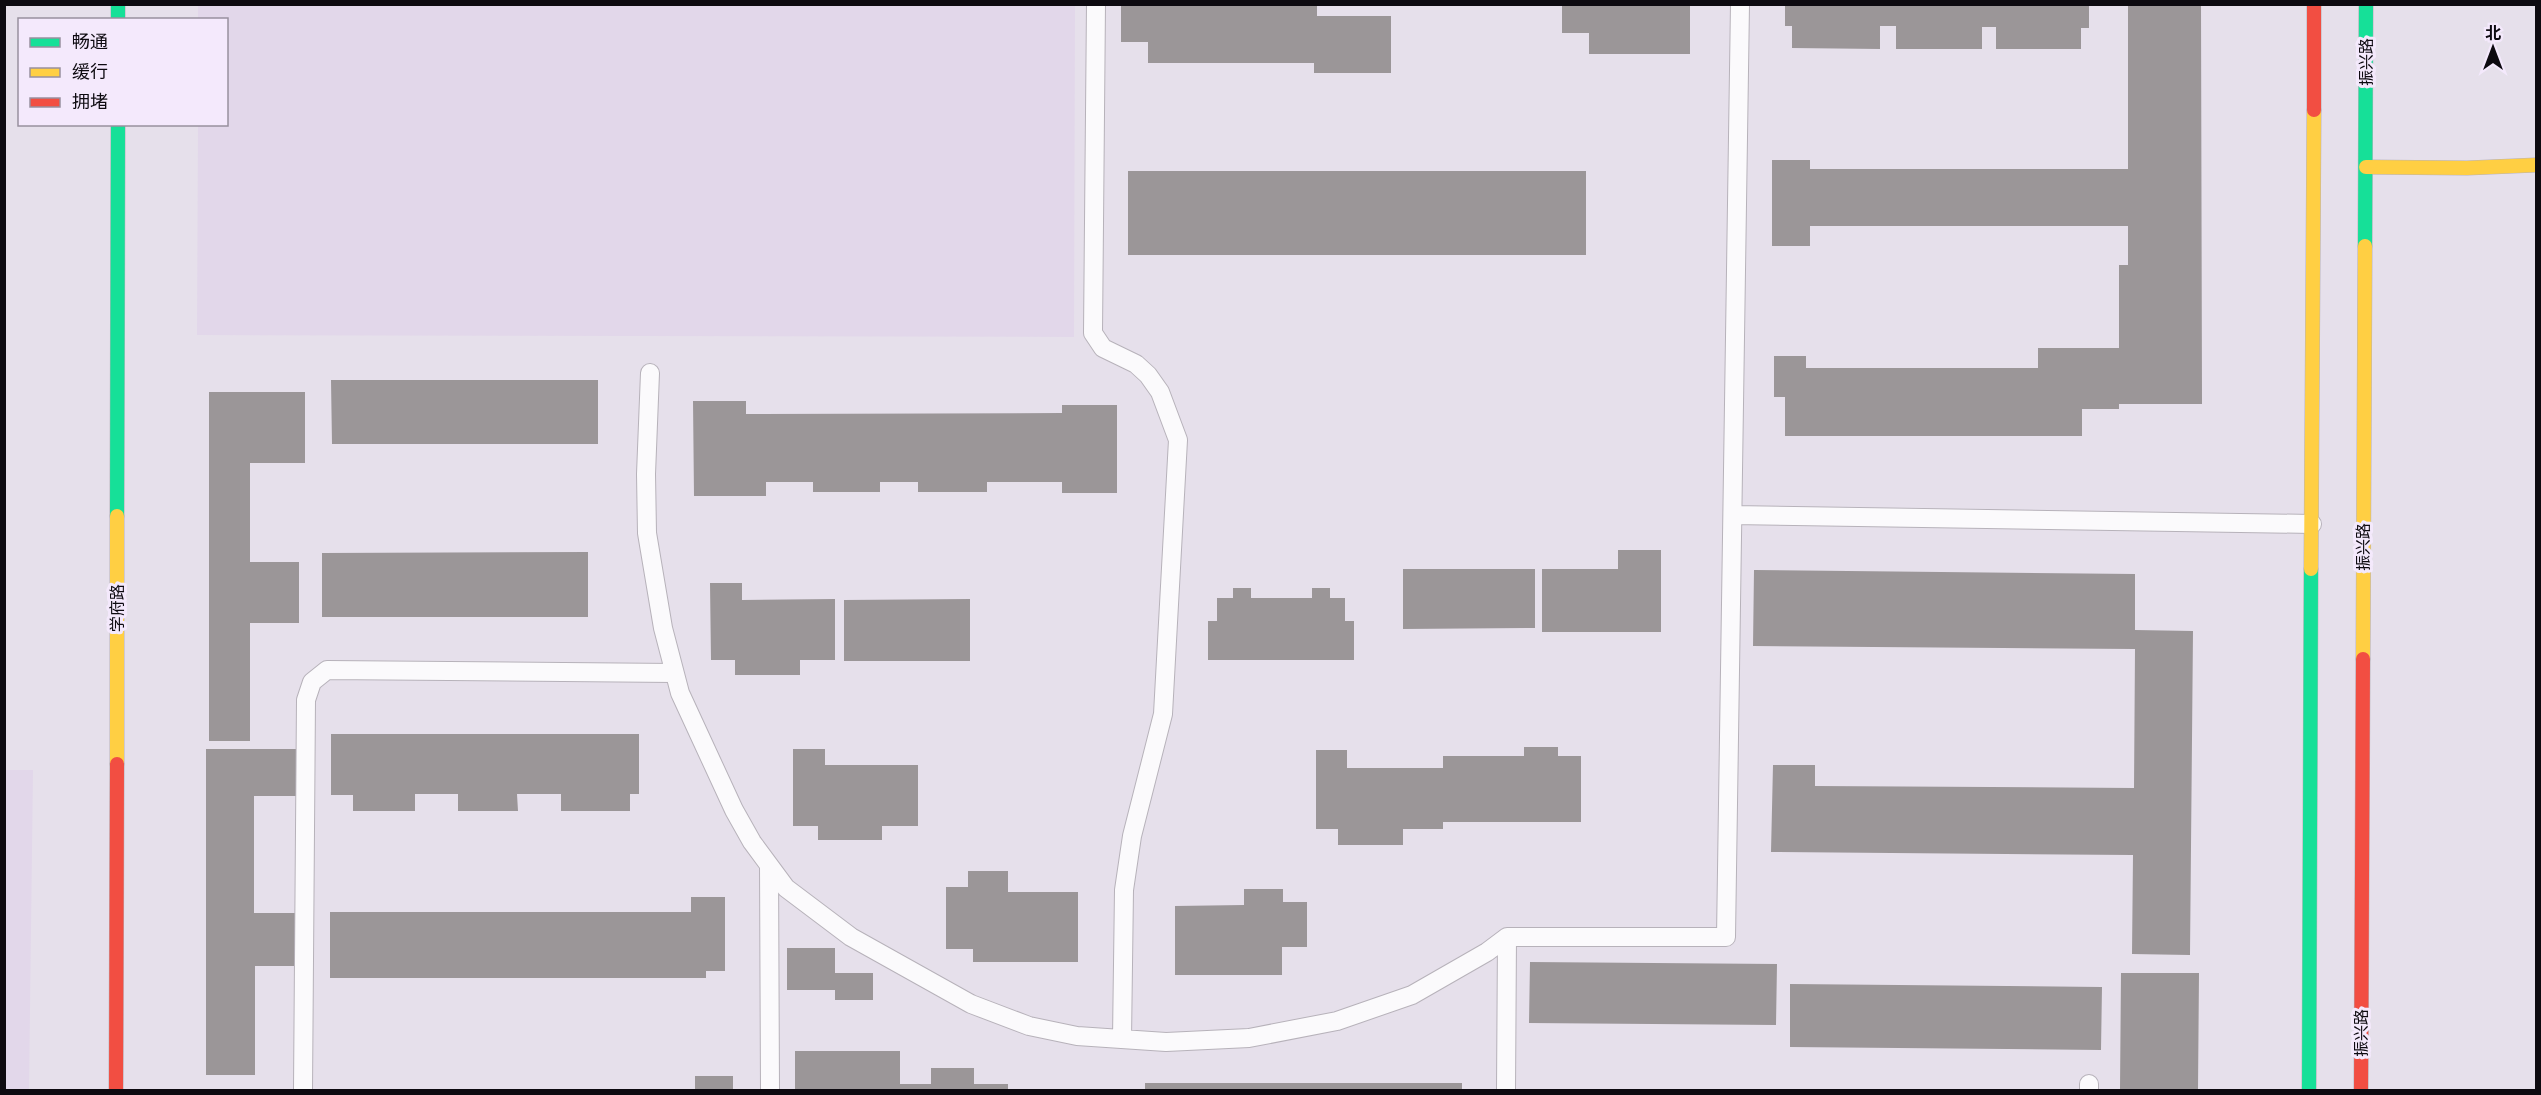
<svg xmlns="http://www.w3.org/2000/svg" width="2541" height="1095" viewBox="0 0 2541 1095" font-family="Georgia,'Noto Sans SC',serif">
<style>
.built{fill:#e2d7ea}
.building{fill:#9b9698}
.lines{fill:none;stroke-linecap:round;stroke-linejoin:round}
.lane-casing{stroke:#b7b2ba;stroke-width:20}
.fast-casing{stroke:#b7b2ba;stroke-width:15}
.slow-casing{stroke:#b7b2ba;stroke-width:15}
.jam-casing{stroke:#b7b2ba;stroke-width:15}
.lane{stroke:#fbfafc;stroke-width:18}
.fast{stroke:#16e098;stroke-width:14}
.slow{stroke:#ffcf43;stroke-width:14}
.jam{stroke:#f24e42;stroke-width:14}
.labels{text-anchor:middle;stroke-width:6;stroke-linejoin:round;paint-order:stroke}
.street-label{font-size:16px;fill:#0d0a10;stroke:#f4e9fc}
</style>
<rect width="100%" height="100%" fill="#e6e0eb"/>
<path class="built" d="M198,5H1075L1074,337L197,335L198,125L226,124V20L198,19Z
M5,770H33L29,1090H5Z"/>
<path class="building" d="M1121,4H1317V16H1391V73H1314V63H1148V42H1121Z
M1562,4H1690V54H1589V33H1562Z
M1785,4H2089V28H2081V49H1996V27H1982V49H1896V26H1880V49L1792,48V26H1785Z
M2128,4H2201L2202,404H2119V409H2082V436H1785V397H1774V356H1806V368H2038V348H2119V265H2128V226H1810V246H1772V160H1810V169H2128Z
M1128,171H1586V255H1128Z
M331,380H598V444H332Z
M209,392H305V463H250V562H299V623H250V741H209Z
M693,401H746V414L1062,413V405H1117V493H1062V482H987V492H918V482H880V492H813V482H766V496H694Z
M1618,550H1661V632H1542V569H1618Z
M588,552V617H322V553Z
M1403,569H1535V628L1403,629Z
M1754,570L2135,574V630L2193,631L2190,955L2132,954L2133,855L1771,852L1773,765H1815V786L2134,788L2135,649L1753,646Z
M710,583H742V600L835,599V660H800V675H735V660H711Z
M1233,588H1251V598H1312V588H1330V598H1345V621H1354V660H1208V621H1217V598H1233Z
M970,599V661H844V600Z
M331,734H639V794H630V811H561V794H517L518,811H458V794H415V811H353V795H331Z
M1524,747H1558V756H1581V822H1443V829H1403V845H1338V829H1316V750H1347V768H1443V756H1524Z
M206,749H296V796H254V913H295V966H255V1075H206Z
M793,749H825V765H918V826H882V840H818V826H793Z
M968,871H1008V892H1078V962H973V949H946V887H968Z
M1244,889H1283V902H1307V947H1282V975H1175V906L1244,905Z
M691,897H725V971H706V978H330V912H691Z
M787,948H835V973H873V1000H835V990H787Z
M1530,962L1777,964L1776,1025L1529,1023Z
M2121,973H2199L2198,1090H2120Z
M1790,984L2102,987L2101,1050L1790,1047Z
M795,1051H900V1084H931V1068H974V1084H1008V1090H795Z
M695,1076H733V1090H695Z
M1145,1083H1462V1090H1145Z"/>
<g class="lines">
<defs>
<path id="lane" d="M1096,4L1093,333L1103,348L1136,364L1148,375L1160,392L1178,440L1163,714L1132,836L1124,890L1122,1039
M650,373L646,474L647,533L663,628L680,693L734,810L752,842L786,888L851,937L971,1004L1029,1026L1077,1036L1166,1042L1249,1038L1337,1021L1412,995L1487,952L1507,937H1726L1740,4
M1733,515L2312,524
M769,865L770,1090
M303,1090L306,700L312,682L327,670L674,673
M1506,1090L1507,937
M2089,1090V1084"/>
<path id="fast" d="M118,4V20
M2365,246L2366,4
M117,516L118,124
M2309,1090L2311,569"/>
<path id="slow" d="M2366,167L2467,168L2536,165
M2311,569L2314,110
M2363,659L2365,246
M117,764V516"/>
<path id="jam" d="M2314,110V4
M116,1090L117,764
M2361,1090L2363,659"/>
</defs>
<use href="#lane" class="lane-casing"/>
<use href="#fast" class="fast-casing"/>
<use href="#slow" class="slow-casing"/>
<use href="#jam" class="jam-casing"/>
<use href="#lane" class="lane"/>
<use href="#fast" class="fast"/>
<use href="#slow" class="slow"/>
<use href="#jam" class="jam"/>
</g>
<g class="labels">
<g class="street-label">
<text transform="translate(2366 62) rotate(-90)" y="6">振兴路</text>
<text transform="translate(2363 547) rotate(-90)" y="6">振兴路</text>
<text transform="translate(117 608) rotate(-90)" y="6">学府路</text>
<text transform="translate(2361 1033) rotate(-90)" y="6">振兴路</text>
</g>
</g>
<rect width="2541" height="1095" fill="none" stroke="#0d0a10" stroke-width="12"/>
<rect x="18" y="18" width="210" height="108" fill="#f4e9fc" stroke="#98909e" stroke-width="1.5"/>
<rect x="30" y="38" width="30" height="9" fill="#16e098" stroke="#98909e" stroke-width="1.5"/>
<text x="72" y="48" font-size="18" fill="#0d0a10">畅通</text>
<rect x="30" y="68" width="30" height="9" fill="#ffcf43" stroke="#98909e" stroke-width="1.5"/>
<text x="72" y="78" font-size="18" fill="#0d0a10">缓行</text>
<rect x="30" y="98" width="30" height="9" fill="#f24e42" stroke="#98909e" stroke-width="1.5"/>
<text x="72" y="108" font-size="18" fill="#0d0a10">拥堵</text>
<g transform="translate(2493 48)" stroke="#f4e9fc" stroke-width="4.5" paint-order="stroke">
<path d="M0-4.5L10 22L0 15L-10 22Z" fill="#0d0a10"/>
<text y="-9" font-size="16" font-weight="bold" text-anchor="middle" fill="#0d0a10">北</text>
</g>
</svg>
